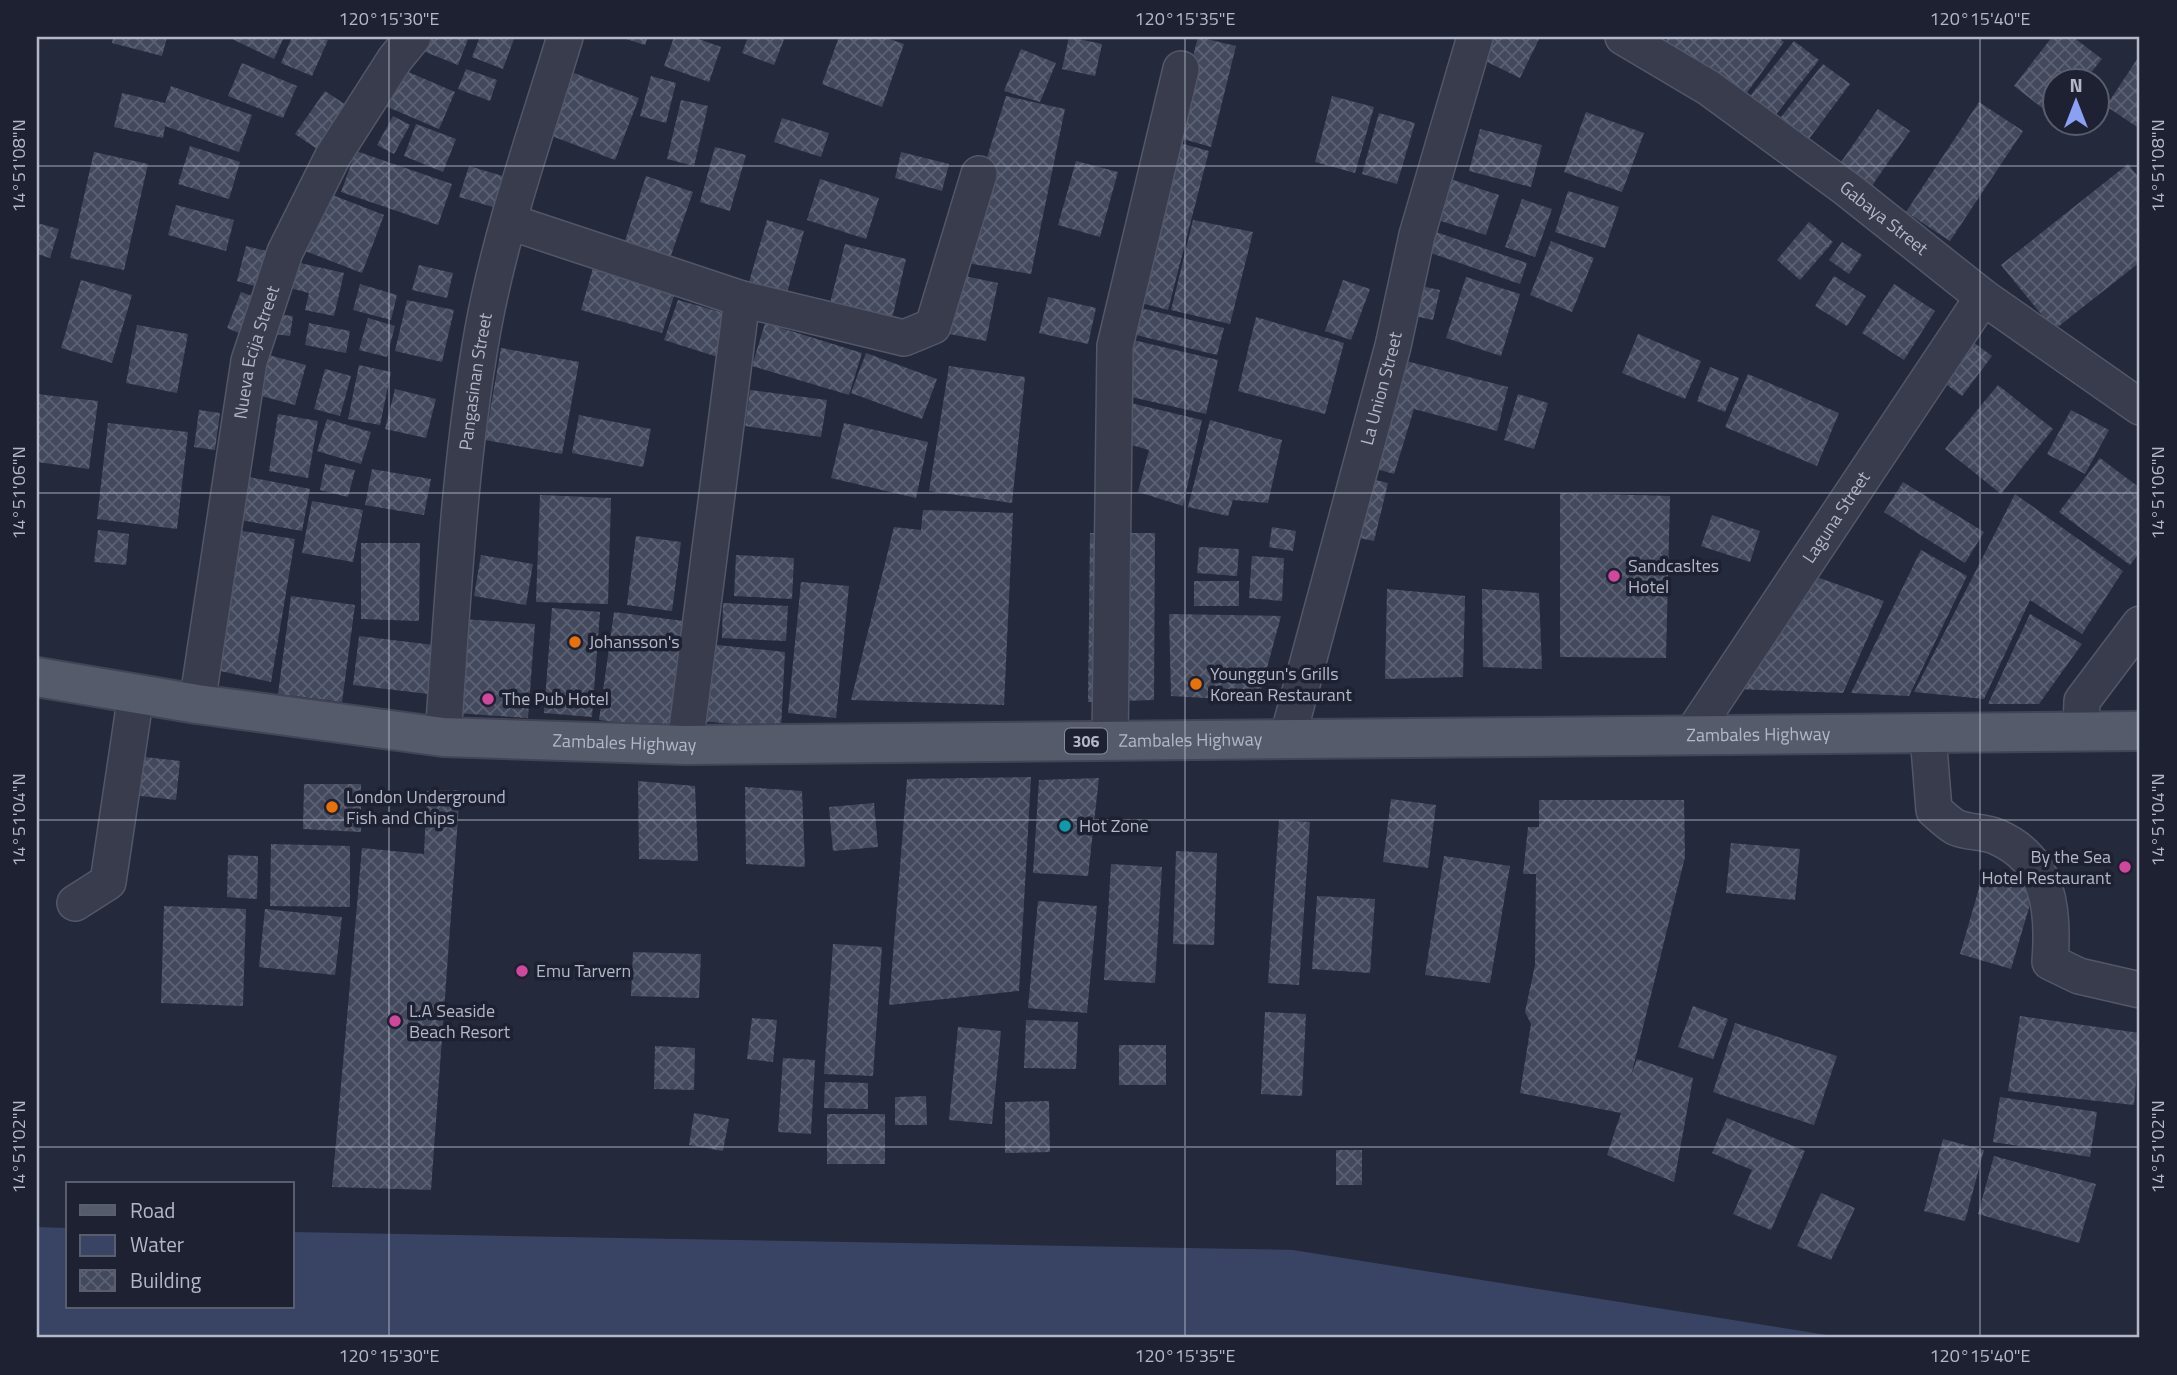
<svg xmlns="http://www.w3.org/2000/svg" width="2177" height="1375" viewBox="0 0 2177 1375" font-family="'Titillium Web',sans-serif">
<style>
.water{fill:#394464}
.building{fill:url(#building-cross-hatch)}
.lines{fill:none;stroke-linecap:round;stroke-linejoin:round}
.minor-casing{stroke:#535767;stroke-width:38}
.major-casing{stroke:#414555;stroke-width:42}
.minor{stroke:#383c4c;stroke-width:35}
.major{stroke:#565b6c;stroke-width:38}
.ticks{fill:none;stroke:#b3b7c7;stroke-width:2;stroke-opacity:0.45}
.hotel-dot{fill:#d1479c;stroke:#1d2131;stroke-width:2.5}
.food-dot{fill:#e8710a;stroke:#1d2131;stroke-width:2.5}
.culture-dot{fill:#0f9aa8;stroke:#1d2131;stroke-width:2.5}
.labels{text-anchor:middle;stroke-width:7;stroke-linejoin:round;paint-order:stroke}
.shield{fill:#1d2131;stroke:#868a9a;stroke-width:2}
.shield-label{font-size:16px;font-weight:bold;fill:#b3b7c7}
.street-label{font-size:18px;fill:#b3b7c7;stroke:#1d2131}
.poi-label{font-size:18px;fill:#b3b7c7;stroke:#1d2131;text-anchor:start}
.neatline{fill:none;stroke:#b3b7c7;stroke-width:2.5}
.ticks-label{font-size:18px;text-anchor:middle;fill:#b3b7c7}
</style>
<defs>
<pattern id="building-cross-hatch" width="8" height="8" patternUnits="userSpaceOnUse" patternTransform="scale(1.75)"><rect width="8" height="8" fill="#43495d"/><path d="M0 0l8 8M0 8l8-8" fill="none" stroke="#5c6173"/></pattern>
</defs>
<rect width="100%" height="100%" fill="#242a3c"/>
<path class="water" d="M37,1227L68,1228V1307H292V1232L1293,1250L1846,1338H37Z"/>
<path class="building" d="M113,37H167L162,56L112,43Z
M228,37H284L274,59Z
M292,37L328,40L312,76L281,63Z
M429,37H469L458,65L423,51Z
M480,37L514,39L503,69L472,57Z
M620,37H648L645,45Z
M674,37H693L721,47L709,82L664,66Z
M748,37H785L774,65L742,53Z
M839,37H883L904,44L882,107L822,84Z
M1069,37L1102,44L1095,76L1062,69Z
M1198,37L1236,46L1211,147L1173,136Z
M1482,37H1540L1520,78L1473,55Z
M1669,37H1778L1784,42L1743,98L1665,42Z
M2052,37H2073L2102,59L2085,80H2054V117L2014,86Z
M1794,41L1819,60L1771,121L1746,101Z
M1021,49L1056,63L1040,102L1004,91Z
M2140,55V122L2137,127L2106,106Z
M242,63L297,86L283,118L228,96Z
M1823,64L1850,84L1806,143L1777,122Z
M392,65L455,92L439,129L376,102Z
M466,69L497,80L490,101L458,89Z
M574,73L639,98L615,160L549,135Z
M651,76L676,83L666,123L640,116Z
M171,86L252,115L239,152L165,126L163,138L114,127L122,93L165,103Z
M325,91L349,107L320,151L295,134Z
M1006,96L1065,109L1031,274L955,261Z
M1332,96L1374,107L1355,173L1315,162Z
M681,100L708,106L694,166L667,159Z
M1979,102L2023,131L1950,241L1906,212Z
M1878,109L1910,131L1864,197L1832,175Z
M1586,112L1644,133L1622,192L1564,172Z
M1379,113L1415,123L1397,184L1362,174Z
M393,116L410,125L394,154L377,145Z
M782,118L829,133L821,157L774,142Z
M416,124L456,139L443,172L404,156Z
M1480,129L1542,145L1531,187L1469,171Z
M1169,140L1209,151L1168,310L1126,299Z
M190,146L240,162L229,199L178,184Z
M715,147L746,155L730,211L700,202Z
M356,151L452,184L438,225L341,192Z
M94,152L148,164L124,270L70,258Z
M901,152L949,164L942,191L895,178Z
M1076,161L1118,172L1100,237L1058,225Z
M2128,164L2140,179V262L2054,330L2001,265Z
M469,166L519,181L510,212L459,197Z
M646,176L693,192L668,264L622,250Z
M1441,176L1499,195L1486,235L1428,217Z
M820,179L879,198L866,239L807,220Z
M322,191L384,215L362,273L300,249Z
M1568,191L1619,207L1605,248L1555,232Z
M1522,199L1552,209L1535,257L1505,247Z
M176,205L234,220L226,251L168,235Z
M767,220L804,231L787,293L749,282Z
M1193,220L1253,232L1230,324L1171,310Z
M1809,222L1833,242L1800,280L1777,260Z
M37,223L59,229L50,258L37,254Z
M1433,231L1527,263L1520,284L1425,251Z
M1551,241L1594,258L1572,312L1530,295Z
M1842,242L1862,255L1849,274L1829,260Z
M845,244L906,259L887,340L828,311Z
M246,246L267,251L258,287L237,281Z
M296,262L344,273L334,316L305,310L309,293L290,288Z
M419,265L453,273L447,298L412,290Z
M593,268L675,293L662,333L581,310Z
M950,273L998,283L986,341L939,332Z
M1834,276L1866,296L1847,326L1815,306Z
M1466,277L1520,294L1501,356L1446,338Z
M81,280L132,295L112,363L61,348Z
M1343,280L1370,289L1351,340L1325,331Z
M360,284L397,295L391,320L353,310Z
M1894,284L1935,311L1904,360L1862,333Z
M1416,285L1440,290L1433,320L1410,315Z
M241,292L258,298L244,335L227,328Z
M1048,297L1096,308L1088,344L1039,333Z
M407,300L454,310L442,362L395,351Z
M678,300L731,315L721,358L664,340Z
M1128,305L1224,328L1217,355L1120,331Z
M275,314L293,316L290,336L273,334Z
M1256,317L1344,343L1325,414L1238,391Z
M368,318L395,326L387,357L359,350Z
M309,323L350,331L346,353L305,345Z
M765,323L862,353L849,395L752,366Z
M137,325L188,334L177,393L126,383Z
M1638,334L1701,361L1685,399L1622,373Z
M1965,336L1992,356L1962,396L1935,376Z
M1133,340L1218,360L1206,414L1118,394Z
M501,348L579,362L562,454L485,440Z
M261,353L306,365L295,405L250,393Z
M866,353L937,379L922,419L851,393Z
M1402,360L1508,387L1497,431L1414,409L1394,474L1370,467Z
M359,365L391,372L380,425L348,419Z
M949,366L1025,377L1012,503L929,491Z
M1710,367L1739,378L1725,412L1697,401Z
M325,369L351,376L340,416L314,409Z
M1748,374L1839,413L1817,466L1725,427Z
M1998,385L2053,429L2001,494L1945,449Z
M395,389L436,399L426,438L385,429Z
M750,390L827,400L821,437L745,426Z
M37,394L98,401L89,469L37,462Z
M1518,394L1548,403L1534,449L1504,440Z
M1118,400L1202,420L1183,506L1138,492L1149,450L1110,439Z
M199,410L220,413L215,450L194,447Z
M2071,410L2109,430L2085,474L2047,454Z
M278,414L318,421L308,478L269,471Z
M579,415L651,429L643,467L572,453Z
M327,419L371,432L361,464L317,451Z
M1210,420L1282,440L1268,503L1233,500L1228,516L1188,507Z
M108,423L188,432L177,529L97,519Z
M844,423L928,442L916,498L831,478Z
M2100,458L2140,488V552L2130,565L2059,512Z
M325,464L355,470L348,497L320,490Z
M372,469L431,479L424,515L365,505Z
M1358,476L1388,483L1374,541L1344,535Z
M249,477L310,489L302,531L240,520Z
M1903,482L1984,532L1965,563L1884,512Z
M1560,493L1670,496L1666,658L1560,657Z
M2015,494L2123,571L2082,634L2030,600L1984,699L1914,692Z
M540,495L611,498L608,604L536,602Z
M312,501L363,510L353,562L302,553Z
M923,510L1013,513L1004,705L851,700L894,527L921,530Z
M1712,515L1760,531L1750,562L1701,546Z
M1272,527L1296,531L1293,551L1269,547Z
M98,530L129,534L126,565L94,562Z
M236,530L295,539L271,682L211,669Z
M1090,533H1155L1154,700L1088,702Z
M636,536L681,542L672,611L627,605Z
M361,543H420L419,621L361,619Z
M1199,547L1239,549L1237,576L1197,573Z
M1921,550L1967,576L1909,696L1851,693Z
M481,555L533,564L526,605L474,596Z
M736,555L794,558L792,599L734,596Z
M1252,556L1284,558L1282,601L1249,598Z
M1814,576L1884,601L1843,693L1736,689Z
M1194,581H1239V606H1194Z
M801,582L849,586L836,718L788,713Z
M1387,589L1465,596L1463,677L1385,679Z
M1482,589L1539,593L1542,669L1483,667Z
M291,596L355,605L342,702L278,694Z
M723,603L788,606L786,641L722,638Z
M552,608L600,612L592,717L544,713Z
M614,612L691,622L676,730L599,720Z
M1169,614L1281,616L1258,701L1171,696Z
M2030,614L2082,644L2039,704H1988Z
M462,619L535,624L528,718L455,713Z
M359,636L434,645L428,694L353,685Z
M708,644L785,652L781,728L700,721Z
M136,756L180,761L176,800L132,795Z
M1031,777L1019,991L889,1005L907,779Z
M1099,778L1088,876L1033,873L1039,780Z
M638,781L695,786L698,861L639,859Z
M304,784H361V832L303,829Z
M745,787L802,791L805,867L746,864Z
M460,790L431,1190L332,1187L362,848L424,854L427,791Z
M1391,799L1436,805L1428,868L1383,862Z
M1539,800H1684L1685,857L1631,1076L1637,1059L1693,1078L1674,1182L1607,1155L1621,1113L1520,1093L1531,1024L1525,1012L1535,965L1536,874H1523L1528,827H1539Z
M874,803L878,847L833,851L829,807Z
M1279,820L1310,822L1299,985L1268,983Z
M1731,843L1800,849L1795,900L1726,893Z
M271,844L350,846V907L270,906Z
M1176,851L1217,853L1214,945L1173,944Z
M228,855L258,856L257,899L227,897Z
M1444,856L1510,866L1490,983L1425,975Z
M1111,864L1162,867L1155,983L1104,980Z
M1984,871L2035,887L2011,969L1960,954Z
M1317,896L1375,899L1370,973L1312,969Z
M1038,901L1097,906L1087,1013L1028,1008Z
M164,906L246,909L243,1006L161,1003Z
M265,909L342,917L335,975L259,967Z
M833,944L882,947L873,1076L824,1074Z
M633,952L701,954L699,998L631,996Z
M1693,1006L1728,1019L1713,1059L1678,1047Z
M1265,1012L1306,1014L1302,1096L1261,1094Z
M2020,1016L2140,1033L2134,1105L2008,1091Z
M752,1018L777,1020L773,1062L747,1059Z
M1026,1020L1078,1022L1076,1069L1024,1068Z
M1735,1023L1837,1056L1814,1125L1713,1092Z
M958,1027L1001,1031L992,1124L949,1120Z
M1119,1045H1166V1085H1119Z
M655,1046L695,1048L694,1090L654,1089Z
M783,1058L815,1060L811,1134L778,1132Z
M825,1082L868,1083V1109L824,1108Z
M926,1096L927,1125H895V1097Z
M2000,1097L2097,1112L2090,1157L1993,1142Z
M1049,1101L1050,1152L1005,1153V1102Z
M694,1113L729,1119L723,1151L689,1145Z
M827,1114H885V1164H827Z
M1727,1118L1805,1151L1771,1230L1733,1214L1752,1170L1712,1153Z
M1943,1139L1984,1150L1965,1221L1924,1211Z
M1336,1150H1362V1185H1336Z
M1994,1156L2096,1184L2079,1243L1978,1214Z
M1821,1193L1855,1208L1831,1260L1797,1246Z"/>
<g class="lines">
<defs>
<g id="minor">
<path id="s1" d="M1623,37L1709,88L1847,189L1983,297L2140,407"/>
<path d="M510,222L742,299L904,338L933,326L979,174"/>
<path id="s2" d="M197,704L249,361L285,252L333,156L395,59L413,37"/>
<path d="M2081,730L2082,701L2140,624"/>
<path d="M1928,735L1934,810C1940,815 1948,823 1955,827C1967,833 1984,831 1997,837C2050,860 2054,911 2050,962L2079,976L2140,990"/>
<path id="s3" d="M443,737C453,600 459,463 483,329C501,230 536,133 565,37"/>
<path id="s4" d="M1690,737L1983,297"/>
<path id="s5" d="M1287,740L1393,346L1417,235L1475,37"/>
<path d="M1110,741L1115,346L1181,69"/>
<path d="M685,745L742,299"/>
<path d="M75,903L108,882L136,694"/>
</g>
<g id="major">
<path id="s6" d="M37,677L197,704L443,737L685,745L2140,731"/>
</g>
</defs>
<use href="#minor" class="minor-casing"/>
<use href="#major" class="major-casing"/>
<use href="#minor" class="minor"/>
<use href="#major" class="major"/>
</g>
<path class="ticks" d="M389,37V1338M1185,37V1338M1980,37V1338M37,166H2140M37,493H2140M37,820H2140M37,1147H2140"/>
<g class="hotel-dot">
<circle cx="1614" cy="576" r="7"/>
<circle cx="488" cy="699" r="7"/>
<circle cx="2125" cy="867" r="7"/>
<circle cx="522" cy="971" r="7"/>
<circle cx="395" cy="1021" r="7"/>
</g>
<g class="food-dot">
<circle cx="575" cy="642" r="7"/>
<circle cx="1196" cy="684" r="7"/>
<circle cx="332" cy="807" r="7"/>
</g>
<circle class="culture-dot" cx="1065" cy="826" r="7"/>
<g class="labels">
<rect class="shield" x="1065" y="728.5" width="42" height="25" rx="5"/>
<g class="shield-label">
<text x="1086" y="747">306</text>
</g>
<g class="street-label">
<text dy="6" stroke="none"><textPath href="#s1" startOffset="318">Gabaya Street</textPath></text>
<text dy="6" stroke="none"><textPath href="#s2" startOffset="357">Nueva Ecija Street</textPath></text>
<text dy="6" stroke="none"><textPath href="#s3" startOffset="357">Pangasinan Street</textPath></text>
<text dy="6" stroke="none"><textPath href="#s5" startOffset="364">La Union Street</textPath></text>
<text dy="6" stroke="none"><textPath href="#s4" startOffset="264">Laguna Street</textPath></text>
<text dy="6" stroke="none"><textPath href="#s6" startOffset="1726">Zambales Highway</textPath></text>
<text dy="6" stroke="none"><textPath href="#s6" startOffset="1158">Zambales Highway</textPath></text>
<text dy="6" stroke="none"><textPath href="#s6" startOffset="592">Zambales Highway</textPath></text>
</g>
<g class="poi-label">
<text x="1628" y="572">Sandcasltes<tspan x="1628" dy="21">Hotel</tspan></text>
<text x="589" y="648">Johansson's</text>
<text x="1210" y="680">Younggun's Grills<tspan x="1210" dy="21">Korean Restaurant</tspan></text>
<text x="502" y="705">The Pub Hotel</text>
<text x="346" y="803">London Underground<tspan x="346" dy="21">Fish and Chips</tspan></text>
<text x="1079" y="832">Hot Zone</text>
<text x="2111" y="863" text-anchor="end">By the Sea<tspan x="2111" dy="21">Hotel Restaurant</tspan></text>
<text x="536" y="977">Emu Tarvern</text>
<text x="409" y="1017">L.A Seaside<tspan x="409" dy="21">Beach Resort</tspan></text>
</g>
</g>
<rect width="2177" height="1375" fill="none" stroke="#1d2131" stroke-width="77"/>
<rect x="66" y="1182" width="228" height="126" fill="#1d2131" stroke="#595d6d" stroke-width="2"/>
<rect x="80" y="1205" width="35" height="10" fill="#565b6c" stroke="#595d6d" stroke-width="2"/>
<text x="130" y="1218" font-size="21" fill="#b3b7c7">Road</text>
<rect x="80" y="1235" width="35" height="21" fill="#394464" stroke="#595d6d" stroke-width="2"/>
<text x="130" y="1252" font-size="21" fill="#b3b7c7">Water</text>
<rect x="80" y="1270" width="35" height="21" fill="url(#building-cross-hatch)" stroke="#595d6d" stroke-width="2"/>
<text x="130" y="1288" font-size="21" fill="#b3b7c7">Building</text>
<g transform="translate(2076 102)"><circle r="33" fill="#1d2131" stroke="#595d6d" stroke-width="2"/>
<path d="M0-5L12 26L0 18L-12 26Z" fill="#8ba0f4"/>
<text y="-10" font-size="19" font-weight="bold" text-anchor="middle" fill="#b3b7c7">N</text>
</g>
<rect x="38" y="38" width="2100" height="1298" class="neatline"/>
<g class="ticks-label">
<text x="389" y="25">120°15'30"E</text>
<text x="1185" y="25">120°15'35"E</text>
<text x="1980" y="25">120°15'40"E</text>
<text transform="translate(19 166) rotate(-90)" y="6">14°51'08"N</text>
<text transform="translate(2158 166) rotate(-90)" y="6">14°51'08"N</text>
<text transform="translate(19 493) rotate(-90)" y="6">14°51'06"N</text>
<text transform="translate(2158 493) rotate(-90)" y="6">14°51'06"N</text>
<text transform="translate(19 820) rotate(-90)" y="6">14°51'04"N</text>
<text transform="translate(2158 820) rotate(-90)" y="6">14°51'04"N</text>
<text transform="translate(19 1147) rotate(-90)" y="6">14°51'02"N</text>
<text transform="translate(2158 1147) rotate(-90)" y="6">14°51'02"N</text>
<text x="389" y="1362">120°15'30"E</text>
<text x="1185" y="1362">120°15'35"E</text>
<text x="1980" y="1362">120°15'40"E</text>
</g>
</svg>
